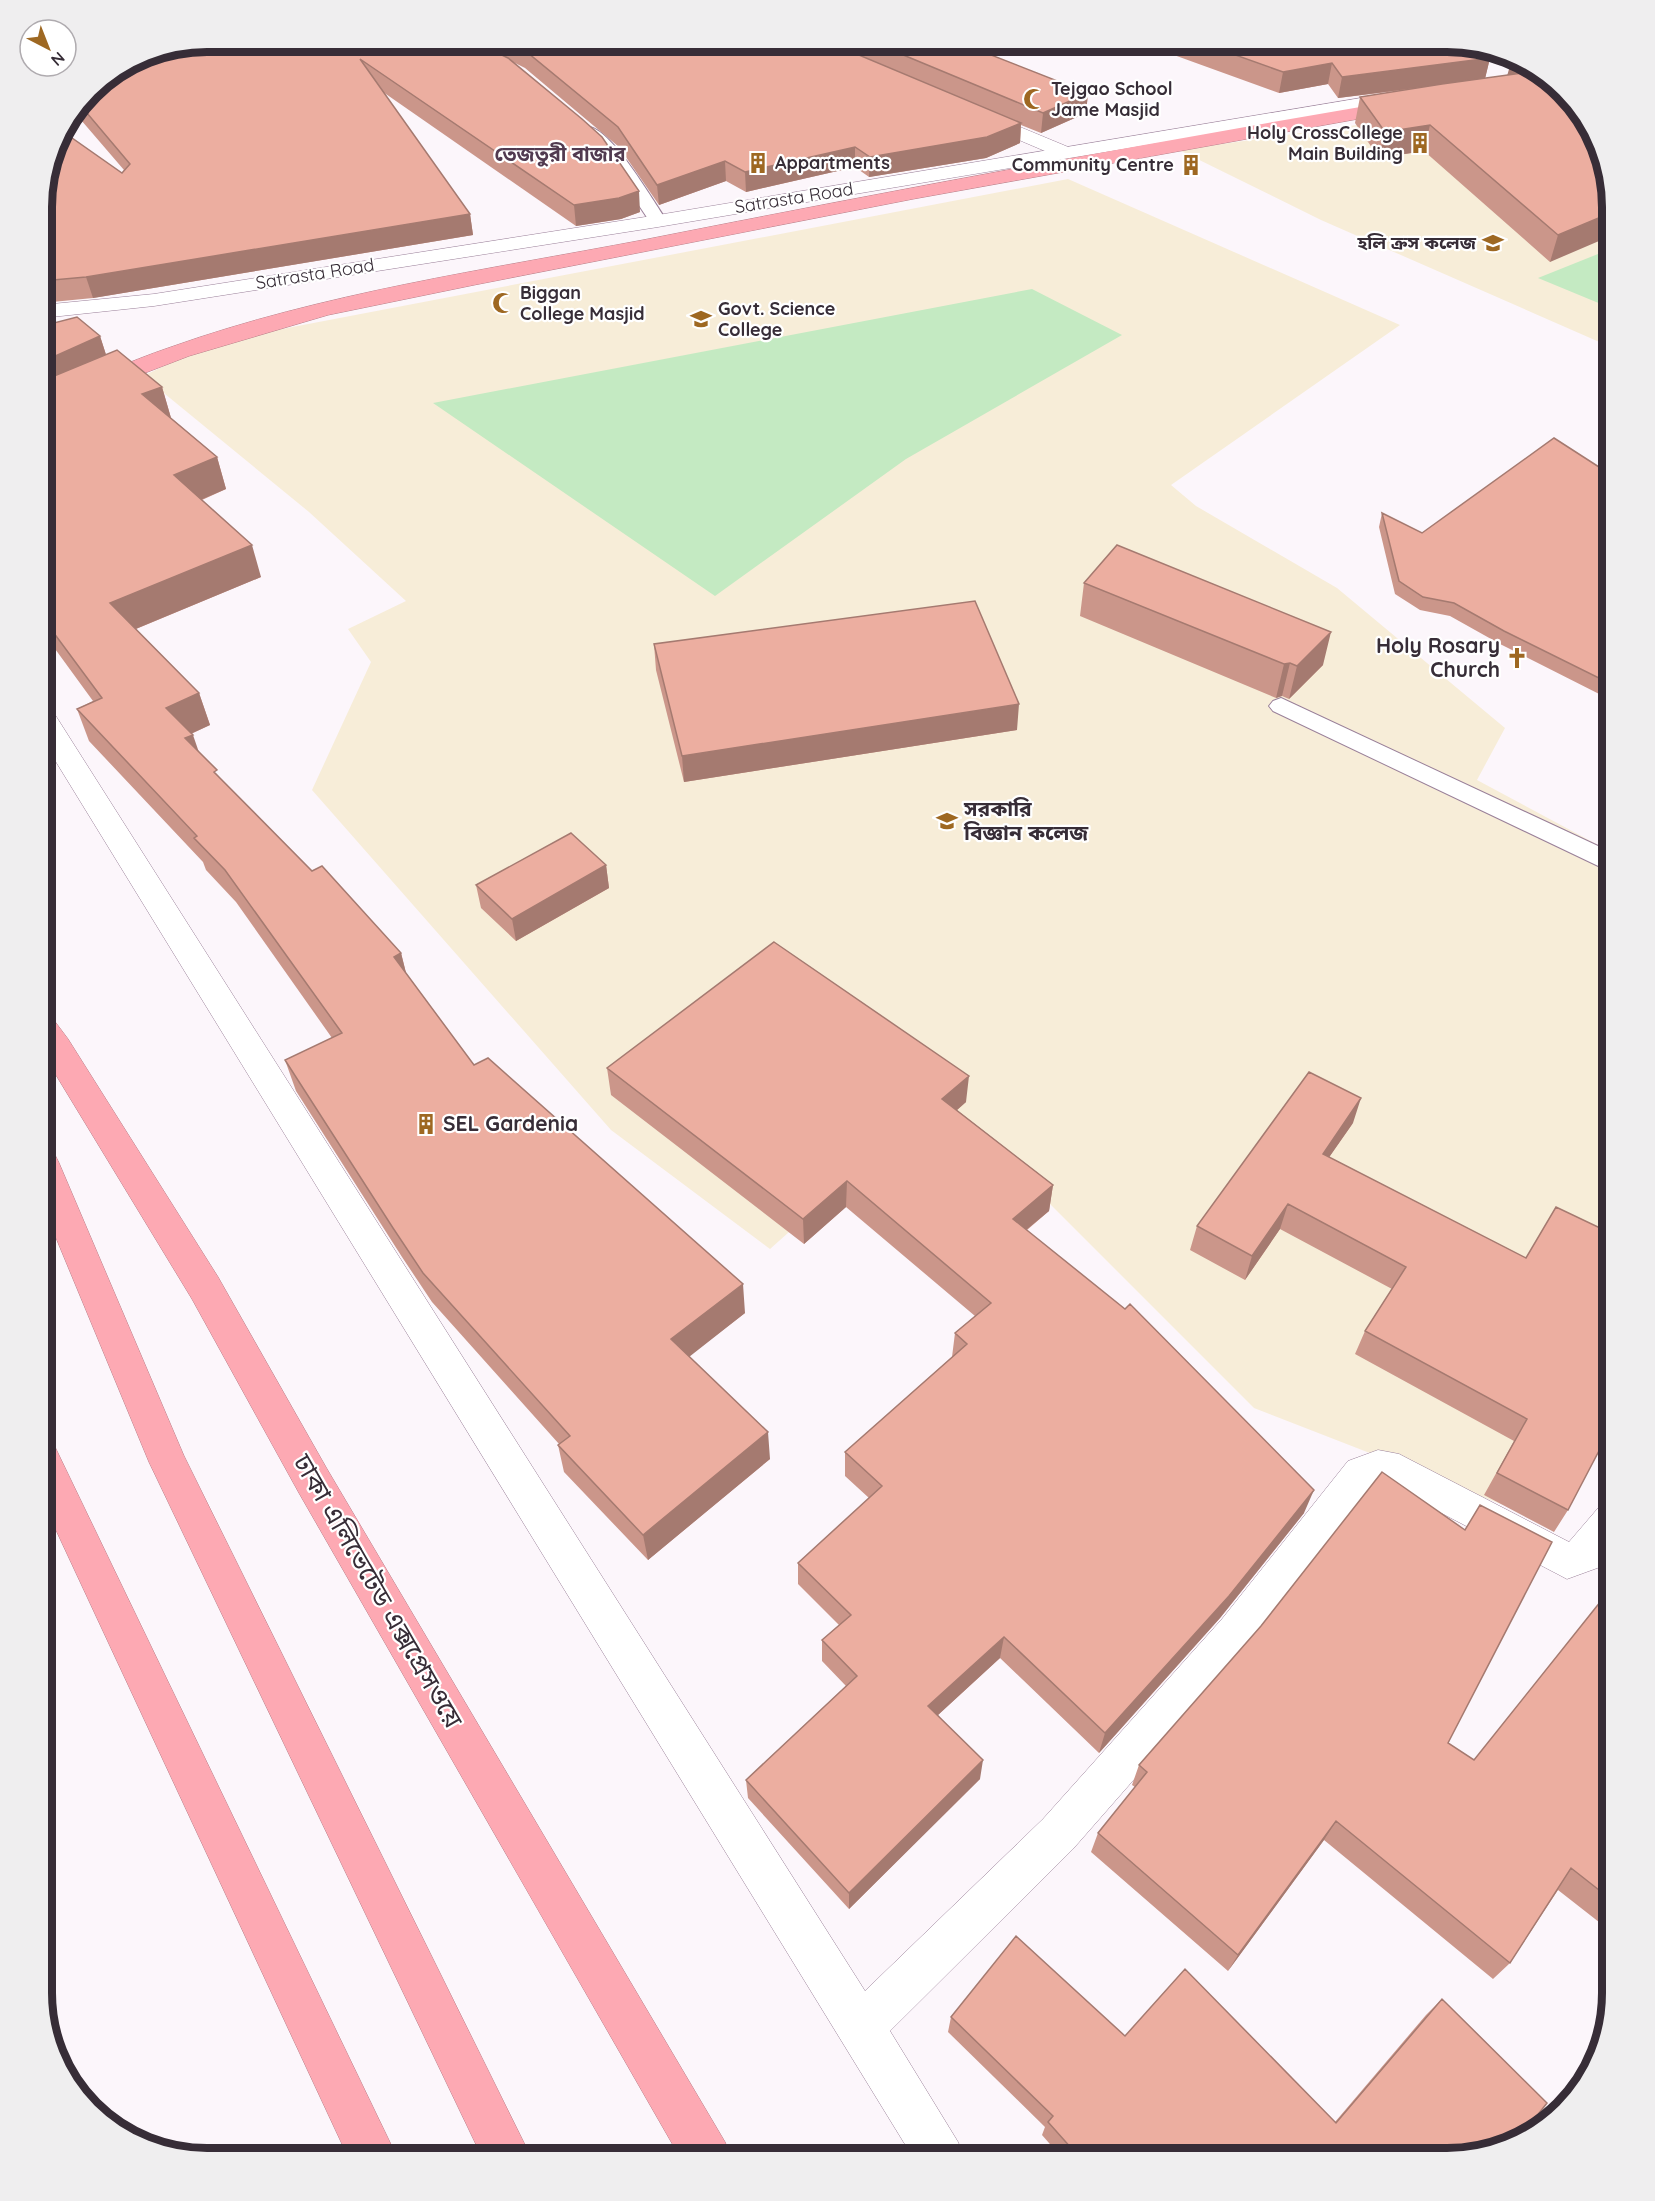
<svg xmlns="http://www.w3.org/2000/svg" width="1655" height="2201" viewBox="0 0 1655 2201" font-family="Quicksand,'Noto Sans Bengali',sans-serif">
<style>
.education{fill:#f7edd8}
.green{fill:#c4eac2}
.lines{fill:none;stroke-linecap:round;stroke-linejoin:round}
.service-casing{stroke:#9a8099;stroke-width:2}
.minor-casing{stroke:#9a8099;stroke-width:1}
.tertiary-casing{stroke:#9a8099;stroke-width:1}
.motorway-casing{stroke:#b87e88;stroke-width:1}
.service{fill:#fff;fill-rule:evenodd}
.minor{fill:#fff;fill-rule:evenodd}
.tertiary{fill:#fff;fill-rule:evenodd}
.motorway{fill:#fda9b3;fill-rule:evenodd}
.wall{fill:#cb968a}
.shaded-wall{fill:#a57a70}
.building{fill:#ecaea0;stroke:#a57a70;stroke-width:1.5}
.labels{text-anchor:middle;stroke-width:4.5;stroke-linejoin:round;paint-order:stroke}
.far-poi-label{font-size:18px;font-weight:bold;fill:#372d37;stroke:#fff;text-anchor:start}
.far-street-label{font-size:18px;fill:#372d37;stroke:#fff}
.far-quarter-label{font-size:20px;font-weight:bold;fill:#513a50;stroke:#fff}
.poi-label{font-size:21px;font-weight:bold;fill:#372d37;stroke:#fff;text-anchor:start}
.near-street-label{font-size:26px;fill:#372d37;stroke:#fff}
.rim{fill:none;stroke:#372d37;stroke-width:8}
</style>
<rect width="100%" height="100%" fill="#fcf6fb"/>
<path class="education" d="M1385,121L1613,208V348L1321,220L1179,150Z
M1068,179L1400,325L1171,485L1196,506L1337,588L1505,728L1477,780L1613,853V1352L1532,1516L1254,1408L942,1096L770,1249L611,1130L312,790L371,662L348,629L406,601L309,512L143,376L181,358L261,333Z"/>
<path class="green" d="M1613,248V309L1538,278Z
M1032,289L1122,335L906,459L715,596L433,403Z"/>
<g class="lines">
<defs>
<path id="service" d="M590,127C614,133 652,199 667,221L664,225H652L606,156L582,132Z
M1281,698L1613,853V873L1273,711L1269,706L1273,701Z"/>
<path id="minor" d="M979,110L1073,149L1076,153L1073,157H1059L972,120L970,116L972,112Z
M42,707L52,710L865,1991L1043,1819L1222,1619L1348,1461L1378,1450L1399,1454L1569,1542L1599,1507L1613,1502V1550L1600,1567L1567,1579L1392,1487L1376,1485L1250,1647L1073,1849L890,2031L958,2142L965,2159H914L42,739Z"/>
<path id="tertiary" d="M1403,91L1410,93L1412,97L1410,101L658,227L154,306L42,318V305L154,294L658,215Z"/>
<path id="motorway" d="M1401,100L1408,102L1410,106L1408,110L913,199L474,285L328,315L189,356L119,383L42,417V401C85,381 127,362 171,347C323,293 485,270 643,240C895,190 1147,143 1401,100Z
M42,1016L53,1019L68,1039L218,1277L327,1469L725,2142L732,2159H681L299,1493L192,1299L42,1052Z
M42,1150L54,1153L59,1163L184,1456L532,2159H483L149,1462L42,1204Z
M42,1442L55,1447L398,2159H349L42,1500Z"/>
</defs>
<use href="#service" class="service-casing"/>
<use href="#minor" class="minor-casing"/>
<use href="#tertiary" class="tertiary-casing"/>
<use href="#motorway" class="motorway-casing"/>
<use href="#service" class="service"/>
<use href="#minor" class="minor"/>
<use href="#tertiary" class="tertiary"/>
<use href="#motorway" class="motorway"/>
</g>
<path class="wall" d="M207,42H958L1088,93L1086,113L1041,133L1021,125L1020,143L986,158L869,177L855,167L746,192L726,181L659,205L619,147L525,68L513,62L640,212L621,219L576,226L383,92L470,214L473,235L93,298L42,303V196L122,173L124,170L75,113L98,83Z
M1138,42H1447L1490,58L1485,78L1613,207L1550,262L1424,151L1379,158L1355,123L1360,97L1412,89L1338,98L1328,84L1279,93Z
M42,326L100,336L106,355L162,387L171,418L217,457L226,489L202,500L261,577L136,629L199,693L210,725L191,734L198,752L219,777L312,871L401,953L406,973L474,1065L745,1313L689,1356L770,1459L648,1560L564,1472L558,1445L559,1444L432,1302L402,1257L296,1091L285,1060L332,1038L236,902L206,870L203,862L89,741L77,709L93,701L42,631Z
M1613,476V701L1500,644L1450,616L1420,610L1395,594L1379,527L1382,513L1422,533Z
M1084,583L1323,665L1289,699L1282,696L1276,698L1080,616Z
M654,644L1017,730L684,782L656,670Z
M606,865L609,888L516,941L481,908L476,885Z
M607,1068L966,1102L957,1110L1053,1185L1049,1211L1027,1230L1304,1513L1220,1618L1099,1753L1000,1658L938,1715L980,1779L849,1909L748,1798L746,1780L846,1686L822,1661V1640L839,1625L798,1584V1563L869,1498L845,1476V1452L952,1357L955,1333L975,1316L846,1207L804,1244L611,1095Z
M1353,1123L1329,1157L1526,1258L1568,1510L1554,1532L1484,1495L1514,1441L1355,1354L1365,1331L1392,1289L1280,1229L1245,1280L1190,1250L1197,1226Z
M1480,1505L1448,1743L1474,1760L1613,1586V1933L1558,1890L1510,1963L1493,1979L1324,1840L1228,1971L1091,1852L1098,1833L1135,1787L1132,1785L1139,1765L1465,1530Z
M1442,1999L1448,2159H1063L1042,2135L1045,2127L948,2032L951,2017L1125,2036L1335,2122L1426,2015Z"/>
<path class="shaded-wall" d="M657,42H693L658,58Z
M1490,58L1485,79L1338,98L1342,77Z
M1512,59L1530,64L1539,72L1507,76Z
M1332,63L1328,84L1279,93L1283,72Z
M1088,93L1086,113L1041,133L1043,113Z
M1021,123L1020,143L986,158L869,177L870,157Z
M1430,125L1424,151L1379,158L1385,132Z
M855,147V167L746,192L745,172Z
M725,161L726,181L659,205L657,185Z
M639,191L640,212L621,219L576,226L574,205Z
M1613,212V235L1550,262L1558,235Z
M470,214L473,235L93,298L86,277Z
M100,336L110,367L42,398V362Z
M162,387L171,418L142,394Z
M217,457L226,489L184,507L174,475Z
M252,545L261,577L121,635L110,603Z
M1331,632L1323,665L1289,699L1297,666Z
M1290,663L1282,696L1276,698L1284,664Z
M199,693L210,725L177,740L166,708Z
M1019,704L1017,730L684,782L682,756Z
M193,735L204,767L185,738Z
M606,865L609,888L516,941L512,919Z
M401,953L409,985L394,957Z
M969,1076L966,1102L940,1125L942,1099Z
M1361,1098L1353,1123L1314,1179L1323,1154Z
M847,1181L846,1207L804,1244L803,1219Z
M1053,1185L1049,1211L1009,1244L1013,1219Z
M1288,1204L1280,1229L1245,1280L1252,1256Z
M743,1284L745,1313L675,1368L671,1339Z
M768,1432L770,1459L648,1560L643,1535Z
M1314,1490L1304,1513L1220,1618L1099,1753L1105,1733Z
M1004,1637L1000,1658L926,1726L928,1706Z
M983,1760L980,1779L849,1909V1893Z
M1336,1821L1324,1840L1228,1971L1238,1955Z"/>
<path class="building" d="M207,42H475L508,58L582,119L602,137L639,191L619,198L574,205L360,59L470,214L86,277L42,281V196L59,134L62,131L122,173L130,164L81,106L98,83L144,54Z
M509,42H618L657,54L687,42H828L1021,123L987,137L870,157L855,147L745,172L725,161L657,185L618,127L523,49Z
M872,42H958L1088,93L1043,113Z
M1199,42H1447L1490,58L1342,77L1332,63L1283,72Z
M1537,71L1585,116L1613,207V212L1558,235L1430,125L1385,132L1360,97L1442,84Z
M77,317L100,336L42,362V326Z
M117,350L162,387L142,394L217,457L174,475L252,545L110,603L199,693L166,708L193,735L185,738L217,770L214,772L312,871L322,866L401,953L394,957L474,1065L488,1058L743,1284L671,1339L768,1432L643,1535L558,1445L570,1436L423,1273L393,1228L285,1060L342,1033L225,870L194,838L197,836L77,709L102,698L42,617V381Z
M1554,438L1613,476V685L1504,631L1454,603L1423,597L1399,581L1382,513L1422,533Z
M1117,545L1331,632L1297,666L1290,663L1284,664L1084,583Z
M975,601L1019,704L682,756L654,644Z
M571,833L606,865L512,919L476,885Z
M774,942L969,1076L942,1099L1053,1185L1013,1219L1125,1309L1130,1304L1314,1490L1229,1596L1105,1733L1004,1637L928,1706L983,1760L849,1893L746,1780L857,1676L822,1640L851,1615L798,1563L882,1486L845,1452L967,1344L955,1333L991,1303L847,1181L803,1219L607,1068Z
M1309,1072L1361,1098L1323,1154L1526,1258L1556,1207L1600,1228L1613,1205V1424L1568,1510L1497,1473L1527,1419L1365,1331L1406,1267L1288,1204L1252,1256L1197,1226Z
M1382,1472L1465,1530L1480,1505L1552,1542L1448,1743L1474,1760L1613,1586V1901L1571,1868L1510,1963L1336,1821L1238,1955L1098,1833L1147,1772L1139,1765L1261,1626Z
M1016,1936L1125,2036L1185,1969L1336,2123L1442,1999L1547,2103L1520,2137L1448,2159H1081L1048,2122L1053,2116L951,2017Z"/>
<defs>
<symbol id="mosque-bare" viewBox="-9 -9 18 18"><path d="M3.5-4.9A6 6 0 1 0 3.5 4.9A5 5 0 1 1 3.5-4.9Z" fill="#9e6822" stroke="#fff" stroke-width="2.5" paint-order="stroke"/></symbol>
<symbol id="building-bare" viewBox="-9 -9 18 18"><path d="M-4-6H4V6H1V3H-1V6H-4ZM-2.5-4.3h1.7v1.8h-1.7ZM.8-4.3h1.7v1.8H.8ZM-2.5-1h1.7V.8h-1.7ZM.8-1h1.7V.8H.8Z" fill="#9e6822" stroke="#fff" stroke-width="2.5" paint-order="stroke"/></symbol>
<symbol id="university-bare" viewBox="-9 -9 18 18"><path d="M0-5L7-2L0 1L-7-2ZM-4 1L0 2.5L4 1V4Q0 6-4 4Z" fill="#9e6822" stroke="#fff" stroke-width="2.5" paint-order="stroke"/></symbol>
<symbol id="church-bare" viewBox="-9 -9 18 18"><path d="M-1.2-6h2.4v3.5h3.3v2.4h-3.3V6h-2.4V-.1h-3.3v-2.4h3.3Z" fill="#9e6822" stroke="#fff" stroke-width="2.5" paint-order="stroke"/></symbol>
</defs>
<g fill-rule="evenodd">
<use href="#mosque-bare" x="1019" y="84" width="30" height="30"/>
<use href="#building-bare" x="1405" y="128" width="30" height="30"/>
<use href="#building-bare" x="743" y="148" width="30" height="30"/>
<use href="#building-bare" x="1176" y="150" width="30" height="30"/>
<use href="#university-bare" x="1478" y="228" width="30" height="30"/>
<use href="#mosque-bare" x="488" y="288" width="30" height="30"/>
<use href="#university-bare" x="686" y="304" width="30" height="30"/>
<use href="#church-bare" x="1502" y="643" width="30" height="30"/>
<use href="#university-bare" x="932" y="806" width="30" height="30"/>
<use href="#building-bare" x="411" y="1109" width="30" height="30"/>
</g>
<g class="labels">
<g class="far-poi-label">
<text x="1051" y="95">Tejgao School<tspan x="1051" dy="21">Jame Masjid</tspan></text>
<text x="1403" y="139" text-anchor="end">Holy CrossCollege<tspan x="1403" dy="21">Main Building</tspan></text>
<text x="775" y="169">Appartments</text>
<text x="1174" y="171" text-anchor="end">Community Centre</text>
<text x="1476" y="249" text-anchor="end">হলি ক্রস কলেজ</text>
<text x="520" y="299">Biggan<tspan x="520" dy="21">College Masjid</tspan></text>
<text x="718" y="315">Govt. Science<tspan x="718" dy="21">College</tspan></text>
</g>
<g class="far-street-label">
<text transform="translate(794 198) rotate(-9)" y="6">Satrasta Road</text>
<text transform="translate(315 274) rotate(-9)" y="6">Satrasta Road</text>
</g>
<g class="far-quarter-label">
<text x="560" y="161">তেজতুরী বাজার</text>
</g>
<g class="poi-label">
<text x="1500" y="653" text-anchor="end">Holy Rosary<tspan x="1500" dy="24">Church</tspan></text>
<text x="964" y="816">সরকারি<tspan x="964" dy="24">বিজ্ঞান কলেজ</tspan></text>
<text x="443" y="1131">SEL Gardenia</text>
</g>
<g class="near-street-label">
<text transform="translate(378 1591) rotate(60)" y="9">ঢাকা এলিভেটেড এক্সপ্রেসওয়ে</text>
</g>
</g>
<path d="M0 0H1655V2201H0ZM207 52H1447A155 155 0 0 1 1602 207V1993A155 155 0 0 1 1447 2148H207A155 155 0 0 1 52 1993V207A155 155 0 0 1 207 52Z" fill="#efeeef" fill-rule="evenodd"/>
<path class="rim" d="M207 52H1447A155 155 0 0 1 1602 207V1993A155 155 0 0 1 1447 2148H207A155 155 0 0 1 52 1993V207A155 155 0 0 1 207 52Z"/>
<g transform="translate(48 48) rotate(138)"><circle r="28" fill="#ffffff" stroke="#afabaf" stroke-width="1.5"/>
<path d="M0-4.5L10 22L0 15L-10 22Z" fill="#9e6822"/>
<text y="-9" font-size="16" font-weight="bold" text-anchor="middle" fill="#372d37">N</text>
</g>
</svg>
